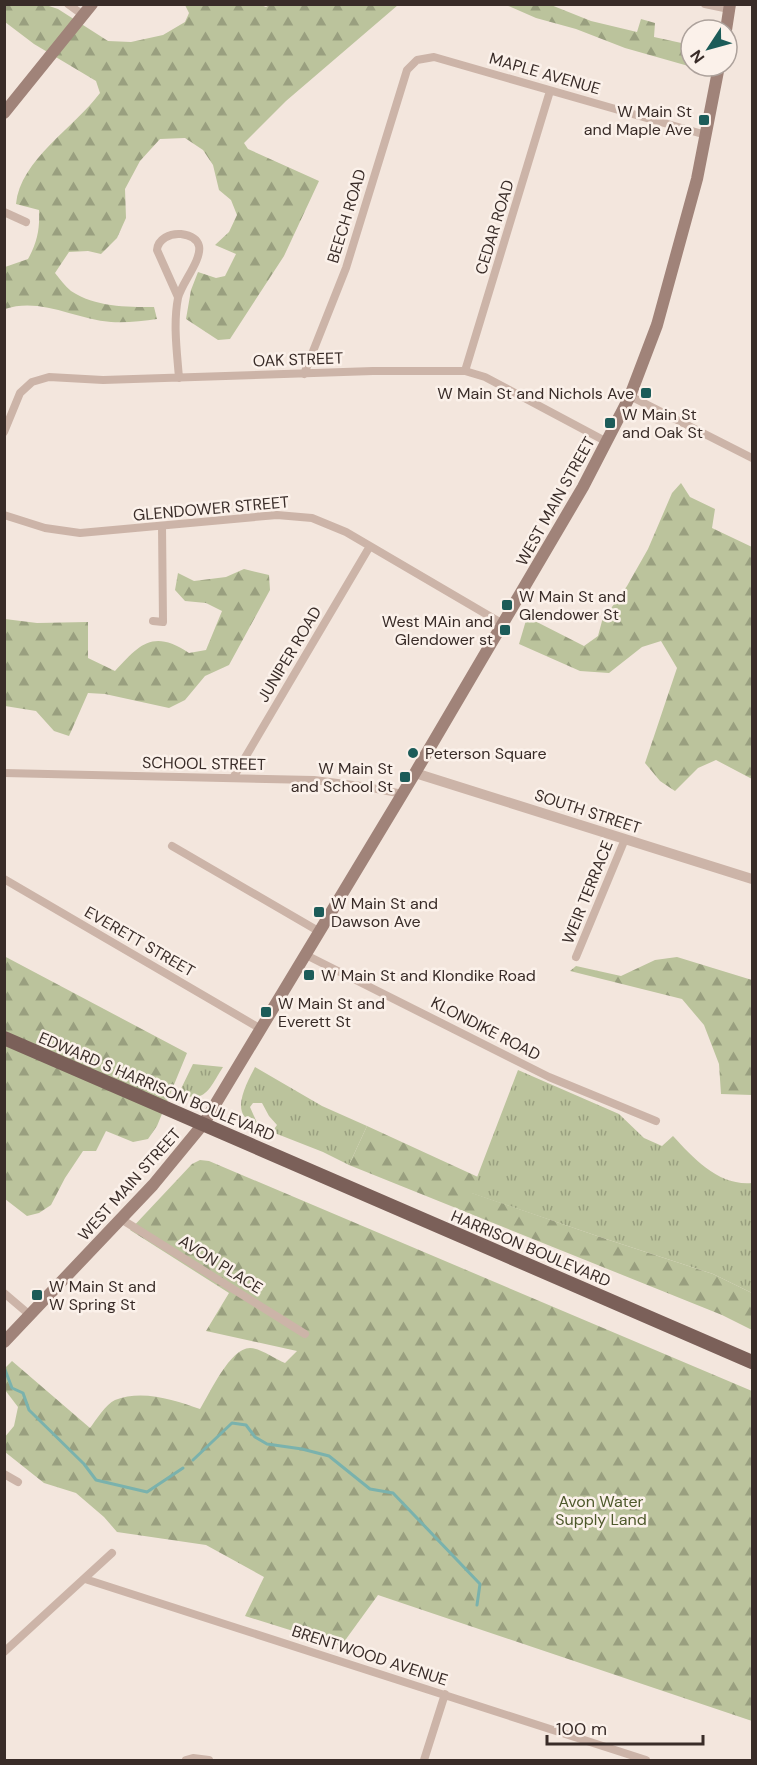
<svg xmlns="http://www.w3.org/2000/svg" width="757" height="1765" viewBox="0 0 757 1765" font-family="'DM Sans',sans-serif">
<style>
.grass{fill:url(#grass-tufts)}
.forest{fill:url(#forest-firs)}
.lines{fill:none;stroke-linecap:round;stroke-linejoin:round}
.stream{stroke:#7ab2ad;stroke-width:3}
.minor{stroke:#ccb4a8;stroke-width:8}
.tertiary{stroke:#ccb4a8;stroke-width:10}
.secondary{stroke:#a08379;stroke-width:12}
.primary{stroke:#7b6059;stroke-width:14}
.poi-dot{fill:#1c5c59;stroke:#fbf1ea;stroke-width:2}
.labels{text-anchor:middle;stroke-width:5;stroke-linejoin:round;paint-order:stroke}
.street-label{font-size:16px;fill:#392c28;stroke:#fbf1ea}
.poi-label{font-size:16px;fill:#392c28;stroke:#fbf1ea;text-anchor:start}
.park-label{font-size:16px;fill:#4d582b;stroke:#fbf1ea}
</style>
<defs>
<pattern id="grass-tufts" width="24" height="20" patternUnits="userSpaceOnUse" patternTransform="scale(1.5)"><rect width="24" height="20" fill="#bbc39c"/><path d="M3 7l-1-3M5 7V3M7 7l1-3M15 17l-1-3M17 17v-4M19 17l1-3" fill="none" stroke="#999f7f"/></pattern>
<pattern id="forest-firs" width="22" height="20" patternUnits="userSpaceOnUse" patternTransform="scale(1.5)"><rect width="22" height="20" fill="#bbc39c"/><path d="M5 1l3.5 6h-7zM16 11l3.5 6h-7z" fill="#999f7f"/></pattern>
</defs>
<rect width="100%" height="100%" fill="#f3e6dd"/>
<path class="grass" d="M193,1064L223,1067C210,1087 206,1105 179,1093Z
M255,1067L322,1106L367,1126L349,1165L323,1152L272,1132L277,1125L269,1116L262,1103H253L250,1107L257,1123C227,1117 247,1083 255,1067Z
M518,1070L619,1114L644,1138L662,1146L673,1136C694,1159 719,1186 752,1183V1293L713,1274L606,1239L471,1193Z"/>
<path class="forest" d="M258,4L266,7L271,4L398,5L286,101L244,143L248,149L319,181L284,256L230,339L218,340L186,319L191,290L198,272L216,278L225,276L236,254L215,245L229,232L237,215L231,200L219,190L213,165L203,150L185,138L160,139L140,161L125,189L126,218L117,238L101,254L88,251L69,252L55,273C60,279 65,286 71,291C95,307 126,307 154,307L157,319C143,321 126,323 111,322C75,319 40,297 5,309V267L28,259C37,243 40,229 39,210L16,204C20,160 75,127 100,93L96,81L34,44L5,22L4,5H46L58,9L108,41L131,42L163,35L185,22L189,13L185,5Z
M506,5H551L591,21L637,32L641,19L655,23L654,37L686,44L691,39V66H707L706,71L625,48L576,29L536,18Z
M681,483L690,497L715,509L712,528L752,547V779L716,760L698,768L675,791L660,781L645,763L677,668L661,641L642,647L609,673L580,671L519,644L527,617L584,646L598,636L602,621L627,586L648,549L672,493Z
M244,569L269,575L270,590L229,665L205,676L185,700L169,708L105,694L88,693L69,736L54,731L36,711L5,706V619L37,623L88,622V658L115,671C140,644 153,629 189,653L206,650L222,611L206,603L185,601L175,590L178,573L194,581L226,577Z
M4,956L187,1053L157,1126L148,1139L133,1142L106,1131L96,1151H83L65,1178L51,1205L39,1213L27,1216L5,1199Z
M677,957L752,980V1095L721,1094L719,1064L704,1025L682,999L570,971L576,966L621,976L655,960Z
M367,1126L478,1177L472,1193L606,1239L713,1274L752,1293V1330L722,1315L349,1165Z
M200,1160L209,1161L752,1391V1721L378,1595L341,1646L245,1616L264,1577L206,1545L117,1532L104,1517L76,1493L44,1483L5,1452L4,1438L14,1426L18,1407L5,1390V1368L12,1361L90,1428C96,1420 106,1404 115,1400C142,1389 175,1400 200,1409C210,1393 230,1348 250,1348C260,1348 275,1359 285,1363L297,1351L206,1331L229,1293L130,1230L192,1164Z"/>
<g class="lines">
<path class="stream" d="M4,1367L12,1388L23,1393L29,1410L84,1464L96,1480L147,1492L183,1468
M193,1460L232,1423L246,1425L255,1437L267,1444L302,1449L329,1456L370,1489L393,1493L480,1584L477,1605"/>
<path class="minor" d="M68,4L83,15
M705,4L729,9
M4,212L26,222
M178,297L157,250C158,239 170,233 181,234C189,235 197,238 199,246C202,260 181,284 178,298C173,324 177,352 179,378
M465,371L550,91
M304,374L346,268L407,70L417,60L434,57L706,135
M630,396L752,458
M4,432L20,393L32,382L49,377L103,380L373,371H465L485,377L607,442
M4,515L45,528L80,533L277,515L312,518L346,532L503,624
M153,621L163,622L162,526
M4,773L314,780L361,786L403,794
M233,778L370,546
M172,846L320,932
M4,879L261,1029
M306,955L549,1077L656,1121
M576,957L625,839
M121,1219L305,1334
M4,1293L31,1316
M4,1474L18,1482
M85,1579L646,1760
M4,1652L112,1553
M186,1760L193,1758L209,1760
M424,1760L445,1694"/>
<path class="tertiary" d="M415,773L752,879"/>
<path class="secondary" d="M726,30L730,4
M4,113L92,4
M4,1342L153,1185L204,1123L415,773L583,487L630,396L657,325L697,179L719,66"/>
<path class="primary" d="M4,1038L752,1362"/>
</g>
<g class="poi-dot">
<rect x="698" y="114" width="12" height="12" rx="3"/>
<rect x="640" y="387" width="12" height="12" rx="3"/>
<rect x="604" y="417" width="12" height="12" rx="3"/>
<rect x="501" y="599" width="12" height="12" rx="3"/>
<rect x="499" y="624" width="12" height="12" rx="3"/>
<circle cx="413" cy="753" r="6"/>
<rect x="399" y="771" width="12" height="12" rx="3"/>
<rect x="313" y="906" width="12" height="12" rx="3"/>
<rect x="303" y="969" width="12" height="12" rx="3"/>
<rect x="260" y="1006" width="12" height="12" rx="3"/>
<rect x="31" y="1289" width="12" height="12" rx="3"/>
</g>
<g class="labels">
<g class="street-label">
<text transform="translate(545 73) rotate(16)" y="6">MAPLE AVENUE</text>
<text transform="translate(346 216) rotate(-73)" y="6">BEECH ROAD</text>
<text transform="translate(494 227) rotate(-73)" y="6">CEDAR ROAD</text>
<text transform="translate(298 359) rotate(-2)" y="6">OAK STREET</text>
<text transform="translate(555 501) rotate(-61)" y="6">WEST MAIN STREET</text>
<text transform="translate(211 508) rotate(-5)" y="6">GLENDOWER STREET</text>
<text transform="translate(289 654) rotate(-59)" y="6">JUNIPER ROAD</text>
<text transform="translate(204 763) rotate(1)" y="6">SCHOOL STREET</text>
<text transform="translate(588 811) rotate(18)" y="6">SOUTH STREET</text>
<text transform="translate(587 892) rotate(-68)" y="6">WEIR TERRACE</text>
<text transform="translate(140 941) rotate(30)" y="6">EVERETT STREET</text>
<text transform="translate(486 1028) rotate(27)" y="6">KLONDIKE ROAD</text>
<text transform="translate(157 1086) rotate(23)" y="6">EDWARD S HARRISON BOULEVARD</text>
<text transform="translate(129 1184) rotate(-48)" y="6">WEST MAIN STREET</text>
<text transform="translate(531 1248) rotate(23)" y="6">HARRISON BOULEVARD</text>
<text transform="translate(221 1264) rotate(32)" y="6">AVON PLACE</text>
<text transform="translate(370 1655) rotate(18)" y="6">BRENTWOOD AVENUE</text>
</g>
<g class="poi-label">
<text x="692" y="117" text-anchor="end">W Main St<tspan x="692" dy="18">and Maple Ave</tspan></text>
<text x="634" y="399" text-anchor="end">W Main St and Nichols Ave</text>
<text x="622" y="420">W Main St<tspan x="622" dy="18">and Oak St</tspan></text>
<text x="519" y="602">W Main St and<tspan x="519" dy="18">Glendower St</tspan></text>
<text x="493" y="627" text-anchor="end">West MAin and<tspan x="493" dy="18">Glendower st</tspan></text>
<text x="425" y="759">Peterson Square</text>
<text x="393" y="774" text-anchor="end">W Main St<tspan x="393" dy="18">and School St</tspan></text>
<text x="331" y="909">W Main St and<tspan x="331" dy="18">Dawson Ave</tspan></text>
<text x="321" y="981">W Main St and Klondike Road</text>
<text x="278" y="1009">W Main St and<tspan x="278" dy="18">Everett St</tspan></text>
<text x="49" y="1292">W Main St and<tspan x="49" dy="18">W Spring St</tspan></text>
</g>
<g class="park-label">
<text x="601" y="1507">Avon Water<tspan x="601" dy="18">Supply Land</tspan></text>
</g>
</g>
<rect width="757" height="1765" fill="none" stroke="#392c28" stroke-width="12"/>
<g transform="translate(709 48) rotate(234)"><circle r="28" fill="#fbf1ea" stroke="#ada29c" stroke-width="1.5"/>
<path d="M0-4.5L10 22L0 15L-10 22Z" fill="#1c5c59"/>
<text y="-9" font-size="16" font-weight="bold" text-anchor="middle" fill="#392c28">N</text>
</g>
<path d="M547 1735v9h156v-9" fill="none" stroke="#392c28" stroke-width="3"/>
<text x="556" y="1735" font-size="18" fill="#392c28" stroke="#fbf1ea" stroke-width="4.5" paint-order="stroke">100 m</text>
</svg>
